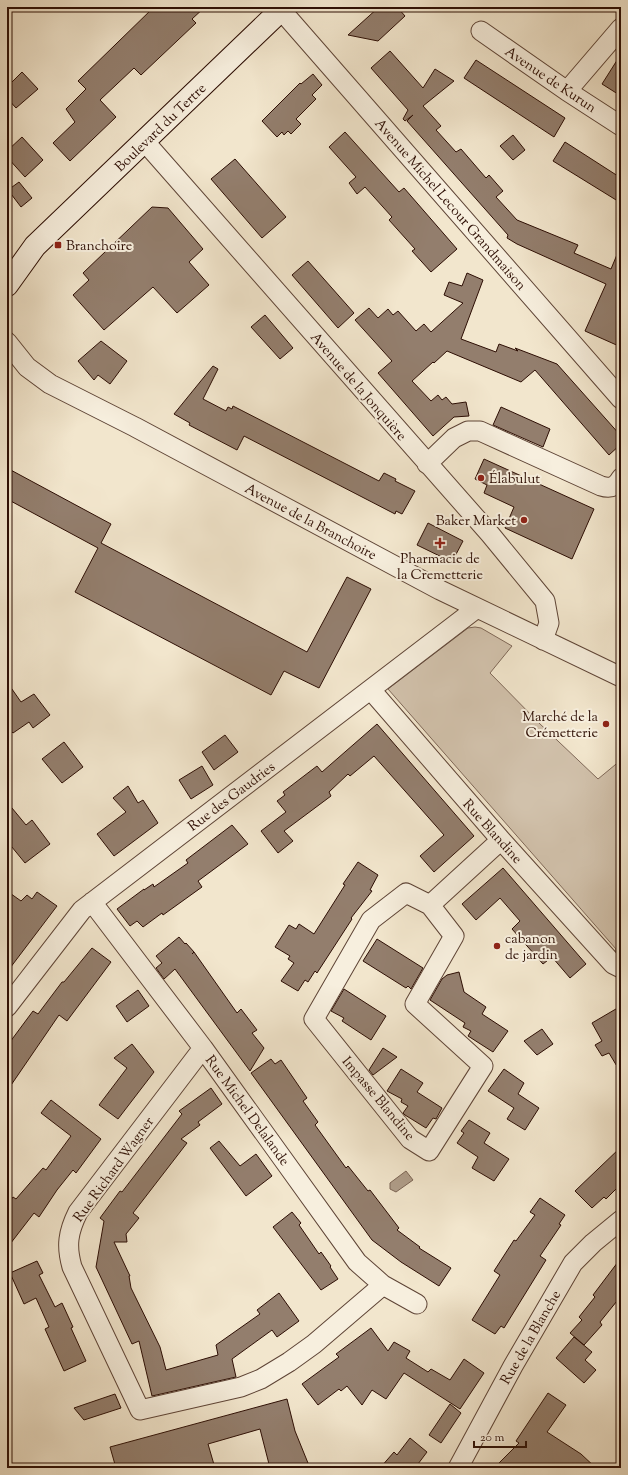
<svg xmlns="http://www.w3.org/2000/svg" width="628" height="1475" viewBox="0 0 628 1475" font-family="'Sorts Mill Goudy',serif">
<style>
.green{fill:#d1c1ab;stroke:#7f6858}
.water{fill:#af9d89;stroke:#7b6454}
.building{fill:#937e6d;stroke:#2d0e04}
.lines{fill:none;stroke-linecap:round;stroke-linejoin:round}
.street-casing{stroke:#5e4436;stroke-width:21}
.secondary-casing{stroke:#2d0e04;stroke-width:24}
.street{stroke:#f7efde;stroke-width:19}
.secondary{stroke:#f7efde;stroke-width:22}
.poi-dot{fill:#8f2418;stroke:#f7efde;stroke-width:1.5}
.labels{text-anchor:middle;stroke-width:4;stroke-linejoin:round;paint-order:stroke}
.street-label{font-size:14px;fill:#2d0e04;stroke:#f7efde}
.poi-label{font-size:14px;fill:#2d0e04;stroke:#f7efde;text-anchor:start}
</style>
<rect width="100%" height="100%" fill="#f2e6cd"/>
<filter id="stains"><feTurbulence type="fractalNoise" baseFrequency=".005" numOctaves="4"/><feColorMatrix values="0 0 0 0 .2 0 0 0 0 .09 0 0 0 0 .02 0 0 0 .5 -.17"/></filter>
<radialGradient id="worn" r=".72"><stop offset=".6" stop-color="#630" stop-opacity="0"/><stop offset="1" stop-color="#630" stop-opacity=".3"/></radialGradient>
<path class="green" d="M475,627L481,628L512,646L490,673L539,723L598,779L621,760V956L615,951L616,949L388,689L468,628Z"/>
<path class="water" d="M406,1171L413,1180L396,1192L390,1189V1183Z"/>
<path class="building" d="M154,7H205L192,19L196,23L141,75L134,68L100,100L116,117L70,161L53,143L75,122L66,109L86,89L78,81Z
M379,7H397L405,16L378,41L348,35Z
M390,51L423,88L435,69L454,81L423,106L441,126L436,130L456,152L461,149L486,178L489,175L503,191L496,197L517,220L578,245L574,253L611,269L621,245V347L585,331L606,284L517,244L507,238L508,235L407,121L413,115L405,121L403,119L408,110L371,68Z
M621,54V96L602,84Z
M476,60L565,118L554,137L464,78Z
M22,72L38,89L16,108L7,98V87Z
M313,74L322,85L312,95L316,99L296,119L301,124L291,134L288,131L284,135L282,132L277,137L262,121L300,83L301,84Z
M345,132L399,192L404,188L457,249L431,272L412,251L415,249L389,220L392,217L365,187L357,194L349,183L356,177L329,147Z
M513,135L525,150L513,160L500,146Z
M22,137L43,160L25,177L7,157V151Z
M565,142L621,178V203L553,161Z
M235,159L286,217L262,238L211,179Z
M19,182L32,198L21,207L8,190Z
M152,207L168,208L203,249L189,262L209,285L177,313L153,287L104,330L73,295L89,280L83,273Z
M308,261L354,313L338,328L292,275Z
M467,273L483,280L461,339L496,352L499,344L518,351L515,348L557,364L621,436V444L609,455L535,370L521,382L447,351L434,363L433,362L412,381L431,401L438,395L442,400L446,397L452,404L466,402L469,416L454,417L433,436L378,373L392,361L355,320L369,308L378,318L388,309L393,315L398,311L416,331L424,324L431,332L463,303L444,295L449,282L462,286Z
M265,315L293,348L280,359L251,327Z
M101,341L127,361L110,384L98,375L94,380L78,361Z
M213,366L218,369L203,399L226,411L228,407L232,409L233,406L379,481L384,473L396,479L395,481L415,491L402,514L396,511L395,514L244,436L237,450L189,425L190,423L174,414Z
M501,407L550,429L543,447L493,425Z
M484,459L594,509L572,559L505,528L514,507L484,493L487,485L475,479Z
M7,468L111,524L101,543L307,652L347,577L371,589L319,688L284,671L271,695L75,592L98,548L7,499Z
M428,523L463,541L452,562L417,545Z
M7,682L21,702L34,694L50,715L33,728L29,722L13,733L7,727Z
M377,724L474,836L434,872L420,856L444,835L374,756L350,776L348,774L329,792L331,796L284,831L293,841L278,853L261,831L286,812L277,801L285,795L283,792L317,766L322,772Z
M225,735L238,752L214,770L202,752Z
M64,742L83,767L62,783L42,759Z
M202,766L213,785L191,799L179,780Z
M128,786L138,803L143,800L158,823L114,856L97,834L126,812L113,798Z
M7,802L26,825L32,820L50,844L25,863L7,841Z
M232,825L248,844L198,881L202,887L163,915L162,913L143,927L137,921L130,926L117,909L144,889V890L153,884L154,887L188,863L186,860Z
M358,862L378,875L370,890L372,891L351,918L352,919L317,973L315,971L308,982L305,980L298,991L281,981L294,963L288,959L290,956L275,947L289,925L296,929L299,924L314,934L345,885L343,884Z
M503,868L586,964L570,978L552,957L543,964L512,929L520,921L500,898L476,920L462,904Z
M7,891L21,901L27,895L32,899L37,892L57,906L7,972Z
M179,937L185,944L186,943L194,952L192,954L194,952L237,1013L241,1009L257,1030L252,1033L264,1048L250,1071L175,969L164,979L156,968L162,963L156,956Z
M377,939L423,968L411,989L408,986L406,988L363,961Z
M92,948L111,962L67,1021L59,1015L7,1091V1046L33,1011L38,1014L62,982H64Z
M459,972L464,992L486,1007L482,1014L508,1031L493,1052L468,1036L471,1031L463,1027L465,1023L430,1000L442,979L447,975Z
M344,989L386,1016L371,1040L342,1021L344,1018L331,1011Z
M138,990L149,1006L127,1022L116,1006Z
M621,1006V1073L609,1053L602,1056L595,1045L602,1041L592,1023Z
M542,1029L553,1044L537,1055L524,1041Z
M132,1044L154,1072L118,1119L99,1105L127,1068L114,1058Z
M383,1048L397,1057L373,1075L369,1070Z
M271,1059L275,1064L281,1060L307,1098L303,1101L318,1122L315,1125L346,1168L348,1166L368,1191L370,1190L399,1228L397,1230L420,1247L419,1248L451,1268L439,1286L401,1262L372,1240L251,1073Z
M401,1069L423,1083L417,1092L442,1108L436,1119L433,1118L426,1128L405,1115L403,1113L408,1106L401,1102L402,1099L387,1091Z
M504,1069L524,1083L518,1094L539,1108L525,1130L507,1119L514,1108L488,1091Z
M211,1088L222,1104L198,1122L200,1125L181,1139L187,1143L133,1213L139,1218L126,1234L127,1242H114L130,1276H129L131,1288L160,1347L166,1370L218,1355L216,1345L260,1314L257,1310L279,1293L299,1321L277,1337L272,1330L232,1359L236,1377L152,1396L139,1341L132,1344L96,1267L104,1221L100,1218L120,1191L122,1192L182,1114L179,1111Z
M51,1100L101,1139L76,1173L73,1170L57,1190L39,1217L34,1213L7,1248V1205L13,1197L16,1199L43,1168L46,1170L71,1136L41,1113Z
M469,1120L490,1133L484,1143L509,1159L494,1181L472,1168L478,1157L457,1143L464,1133L461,1131Z
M219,1141L240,1166L256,1154L272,1176L246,1196L210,1148Z
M621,1147V1184L606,1199L604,1197L592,1208L575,1191Z
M540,1198L565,1215L559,1224L561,1225L540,1256L546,1260L504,1328L501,1326L495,1334L472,1320L500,1275L494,1271L514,1240L516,1241L535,1215L530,1212Z
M292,1212L301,1223L299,1225L319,1254L321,1252L331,1266L330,1267L338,1279L321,1290L273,1227Z
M621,1258V1296L600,1322L602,1325L584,1345L570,1333L582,1320L579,1317L595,1297L593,1295Z
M37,1261L43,1273L39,1275L55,1307L62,1303L73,1327L71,1328L86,1361L64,1371L45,1329L49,1327L36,1298L24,1304L10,1273Z
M371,1328L388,1351L394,1342L410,1351L406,1358L428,1372L431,1369L450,1380L464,1359L484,1373L460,1409L404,1373L386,1399L372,1390L362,1405L347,1386L341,1391L339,1389L318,1405L302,1384L339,1357L336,1354Z
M574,1337L592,1352L585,1360L596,1370L584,1383L556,1358Z
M548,1393L566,1405L547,1432L581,1454L596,1468H494L519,1443L516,1441Z
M115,1394L121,1408L84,1420L74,1408Z
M287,1399L295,1431L310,1468H270L260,1429L208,1444L215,1468H116L110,1447Z
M450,1404L461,1413L441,1443L429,1435Z
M410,1438L427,1452L415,1468H380L394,1452L397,1455Z"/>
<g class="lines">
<defs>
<path id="street" d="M281,10L621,399
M481,31L567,91L621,126
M567,91L621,28
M145,142L490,534L545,601L549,623L543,640
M7,342L27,367L50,384L135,427L440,590L621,677
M427,464L454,438L468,431H480L601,486C610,489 616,487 621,478
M371,690L501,840L613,964L621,968
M406,893L430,905L454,936L415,1004L483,1066L429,1151L410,1139L314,1019L371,920Z
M92,902L203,1048L357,1262L383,1285L417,1304
M430,905L501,840
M7,1007L82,910L477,608
M203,1048L78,1212C68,1232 66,1246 72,1267L140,1410L241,1387L261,1379L289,1362L314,1344L383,1285
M458,1468L513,1366L573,1263L593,1243L621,1220"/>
<path id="secondary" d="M7,285L35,246L284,7"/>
</defs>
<use href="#street" class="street-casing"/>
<use href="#secondary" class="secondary-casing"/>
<use href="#street" class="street"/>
<use href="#secondary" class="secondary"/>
</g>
<g class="poi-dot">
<rect x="54" y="241" width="8" height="8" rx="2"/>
<circle cx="481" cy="478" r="4"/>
<circle cx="524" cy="520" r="4"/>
<path d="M438 537h4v4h4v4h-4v4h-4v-4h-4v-4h4z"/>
<circle cx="606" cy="724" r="4"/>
<circle cx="497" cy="946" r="4"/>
</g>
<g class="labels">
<g class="street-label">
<text transform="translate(551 79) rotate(34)" y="5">Avenue de Kurun</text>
<text transform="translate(160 127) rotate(-44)" y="5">Boulevard du Tertre</text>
<text transform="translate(451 204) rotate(49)" y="5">Avenue Michel Lecour Grandmaison</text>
<text transform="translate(359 386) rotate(49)" y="5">Avenue de la Jonquière</text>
<text transform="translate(311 521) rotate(28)" y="5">Avenue de la Branchoire</text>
<text transform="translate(231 796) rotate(-37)" y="5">Rue des Gaudries</text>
<text transform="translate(493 831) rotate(48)" y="5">Rue Blandine</text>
<text transform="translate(379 1098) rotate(50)" y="5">Impasse Blandine</text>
<text transform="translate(248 1110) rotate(54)" y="5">Rue Michel Delalande</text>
<text transform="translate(113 1169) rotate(-54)" y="5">Rue Richard Wagner</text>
<text transform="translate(530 1337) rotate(-60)" y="5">Rue de la Blanche</text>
</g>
<g class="poi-label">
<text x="66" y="250">Branchoire</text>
<text x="489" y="483">Élabulut</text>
<text x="516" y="525" text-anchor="end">Baker Market</text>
<text x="440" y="563" text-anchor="middle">Pharmacie de<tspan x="440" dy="16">la Cremetterie</tspan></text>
<text x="598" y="721" text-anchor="end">Marché de la<tspan x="598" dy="16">Crémetterie</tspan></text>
<text x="505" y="943">cabanon<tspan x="505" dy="16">de jardin</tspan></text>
</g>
</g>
<rect width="628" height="1475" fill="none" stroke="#f2e6cd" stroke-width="24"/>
<rect x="8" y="8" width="612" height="1459" fill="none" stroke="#2d0e04" stroke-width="2"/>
<rect x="12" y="12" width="604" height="1451" fill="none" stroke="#2d0e04"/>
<path d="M474 1441v6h52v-6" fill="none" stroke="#2d0e04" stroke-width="2"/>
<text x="480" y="1441" font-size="12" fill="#2d0e04" stroke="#f7efde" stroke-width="3" paint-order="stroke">20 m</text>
<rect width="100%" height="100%" filter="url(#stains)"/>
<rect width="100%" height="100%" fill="url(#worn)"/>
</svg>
